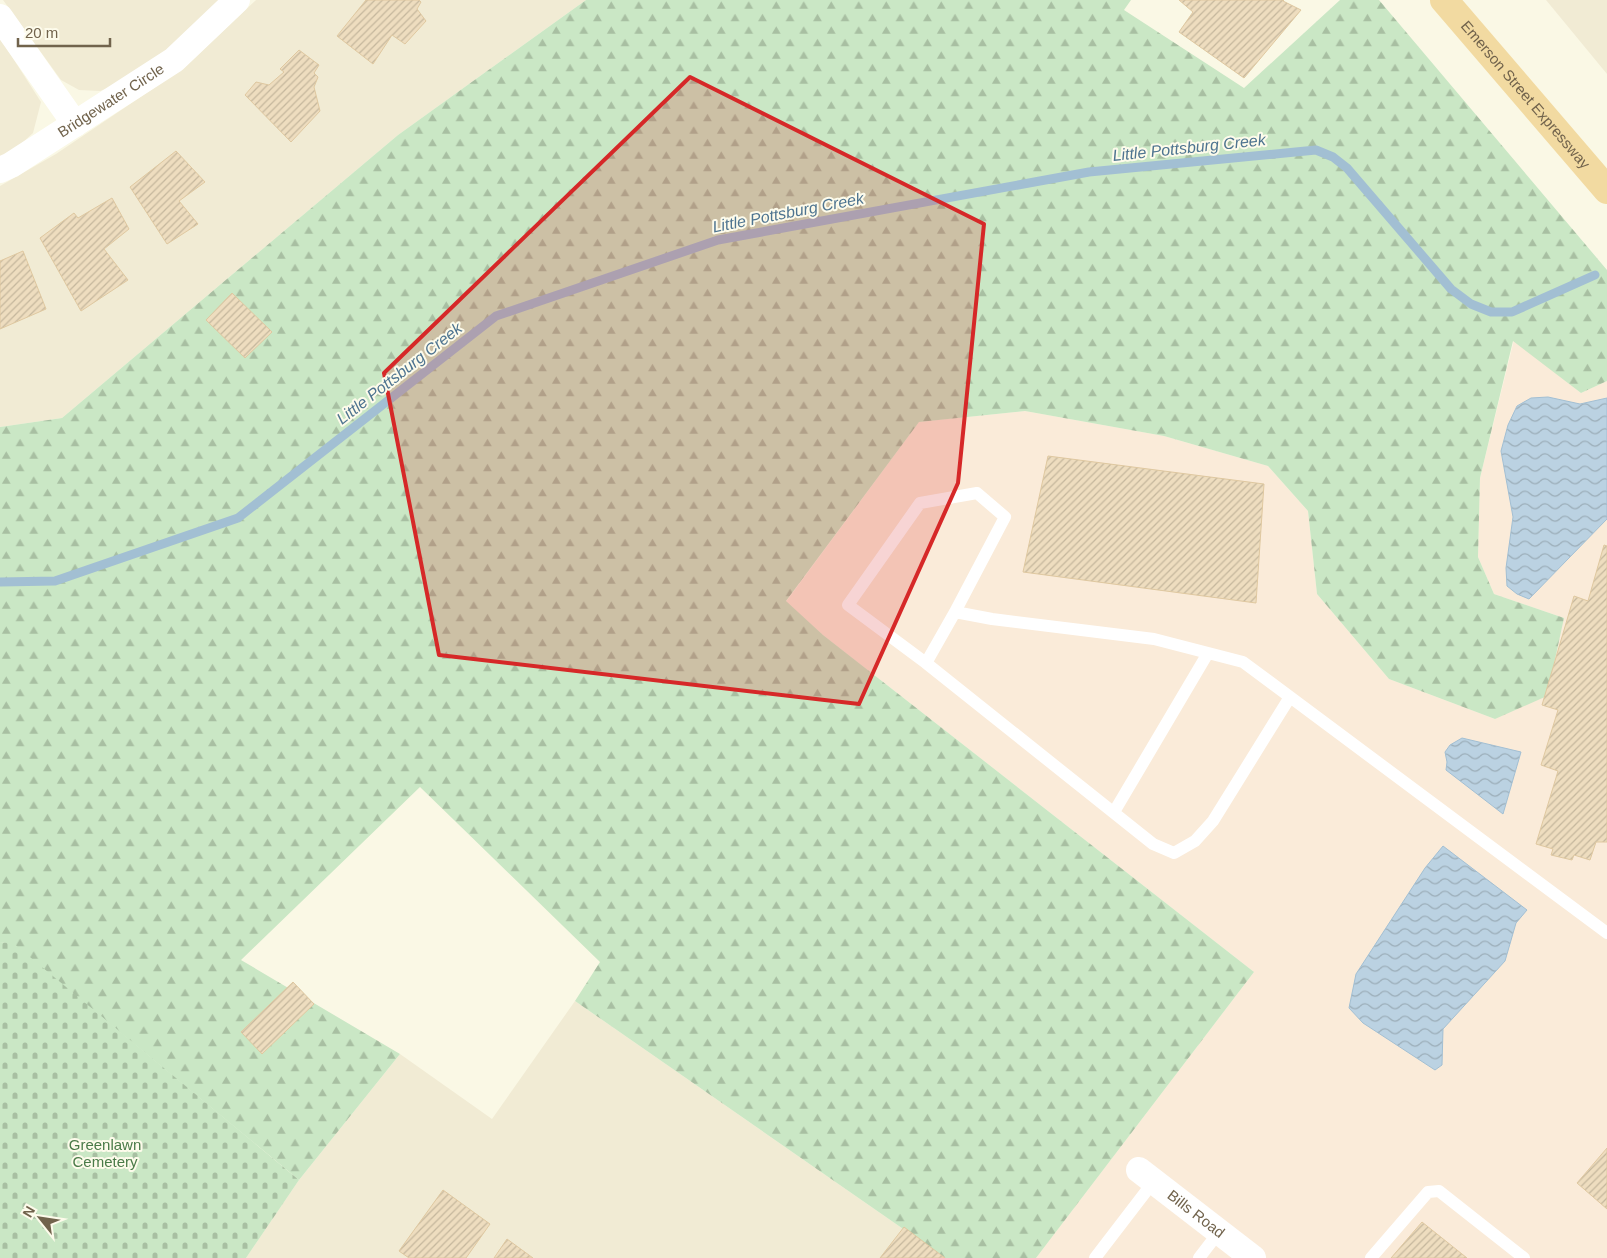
<svg xmlns="http://www.w3.org/2000/svg" width="1607" height="1258" viewBox="0 0 1607 1258" font-family="Arial,sans-serif">
<style>
.residential{fill:#f1ebd4}
.commercial{fill:#faebd9}
.forest{fill:url(#forest-firs)}
.cemetery{fill:url(#cemetery-stones)}
.water{fill:url(#water-waves);stroke:#a2bfd3}
.lines{fill:none;stroke-linecap:round;stroke-linejoin:round}
.stream{stroke:#a2bfd3;stroke-width:9}
.building{fill:url(#building-hatch);stroke:#dfc8a0}
.service{stroke:#fff;stroke-width:12}
.minor{stroke:#fff;stroke-width:26}
.trunk{stroke:#f2daa1;stroke-width:28}
.marked{fill:#d62828;fill-opacity:0.2;stroke:#d62828;stroke-width:4;stroke-linejoin:round}
.labels{text-anchor:middle;stroke-width:4;stroke-linejoin:round;paint-order:stroke}
.street-label{font-size:15px;fill:#71634c;stroke:#fdfbeb}
.park-label{font-size:15px;fill:#4a7b48;stroke:#fdfbeb}
.water-label{font-size:16px;font-style:italic;fill:#4e7490;stroke:#fdfbeb}
</style>
<defs>
<pattern id="forest-firs" width="22" height="20" patternUnits="userSpaceOnUse" patternTransform="scale(1.25)"><rect width="22" height="20" fill="#cae7c5"/><path d="M5 1l3.5 6h-7zM16 11l3.5 6h-7z" fill="#a8bfa2"/></pattern>
<pattern id="cemetery-stones" width="16" height="16" patternUnits="userSpaceOnUse" patternTransform="scale(1.25)"><rect width="16" height="16" fill="#cae7c5"/><path d="M2 7V4a2 2 0 0 1 4 0v3zM10 15v-3a2 2 0 0 1 4 0v3z" fill="#a8bfa2"/></pattern>
<pattern id="water-waves" width="16" height="10" patternUnits="userSpaceOnUse" patternTransform="scale(1.25)"><rect width="16" height="10" fill="#bbd2e2"/><path d="M0 5q4-4 8 0t8 0" fill="none" stroke="#9caeb9"/></pattern>
<pattern id="building-hatch" width="6" height="6" patternUnits="userSpaceOnUse" patternTransform="scale(1.25)"><rect width="6" height="6" fill="#eeddbf"/><path d="M-1 1l2-2M0 6l6-6M5 7l2-2" fill="none" stroke="#c5b79d"/></pattern>
</defs>
<rect width="100%" height="100%" fill="#faf8e5"/>
<path class="residential" d="M3,0H222L176,44L119,84L100,91L79,90L61,80Z
M256,0H586L398,135L62,418L0,427V186L56,154L185,67Z
M1546,0H1607V74Z
M0,38L41,102L33,133L8,156L0,159Z
M575,1001L945,1258H246L299,1180L400,1054L492,1119Z"/>
<path class="commercial" d="M1514,340L1581,393L1607,381V1258H1036L1254,972L823,635L786,602L919,422L1025,411L1164,436L1268,466L1308,511L1317,594L1389,679L1495,719L1564,618L1494,594L1478,557L1480,478Z"/>
<path class="forest" d="M586,0H1131L1124,10L1244,88L1340,0H1379L1607,270V381L1581,393L1513,341L1480,478L1478,557L1494,594L1564,618L1547,696L1495,719L1389,679L1317,594L1308,511L1268,466L1164,436L1025,411L919,422L786,601L823,635L1254,972L1036,1258H945L575,1001L600,962L420,787L241,960L400,1054L299,1180L13,944L0,942V427L62,418L398,135Z"/>
<path class="cemetery" d="M0,942L13,943L299,1180L246,1258H0Z"/>
<path class="water" d="M1548,397L1580,404L1607,398V519L1529,599L1517,594L1507,586L1506,568L1513,517L1501,451L1508,425L1517,406L1531,398Z
M1462,738L1521,752L1503,814L1446,770L1447,762L1445,752L1450,745Z
M1443,846L1527,910L1516,923L1505,961L1443,1029L1442,1065L1435,1070L1363,1023L1349,1008L1356,974L1425,868Z"/>
<g class="lines">
<path class="stream" d="M0,582L55,581L238,518L496,316L718,240L1089,172L1316,150L1333,157L1347,168L1451,289L1471,304L1491,312H1512L1595,275"/>
</g>
<path class="building" d="M366,0H419L421,2L417,9L426,21L405,44L392,35L373,64L337,36Z
M1179,0H1284L1283,1L1301,10L1244,78L1179,32L1193,12Z
M299,50L319,65L314,73L318,77L314,87L320,111L291,142L245,95L256,82L269,85L284,72L280,69Z
M176,151L205,182L179,201L198,224L167,244L130,187Z
M112,198L129,229L104,249L128,280L81,311L40,238L74,213L78,218Z
M23,251L46,309L0,329V261Z
M232,293L272,332L245,358L206,320Z
M1048,456L1264,484L1256,603L1023,572Z
M1604,545L1607,546V842H1596L1590,860L1574,855L1572,860L1551,855L1553,849L1536,844L1558,771L1541,765L1558,710L1542,705L1574,596L1588,601Z
M293,982L314,1004L262,1054L241,1032Z
M1607,1148V1209L1577,1183Z
M443,1190L490,1224L466,1258H409L399,1251Z
M1422,1222L1467,1258H1391Z
M904,1227L945,1258H880Z
M507,1239L533,1258H494Z"/>
<g class="lines">
<path class="service" d="M977,493L1005,517L955,612L926,663L848,605L920,503Z
M955,612L992,619L1154,639L1243,662L1607,933
M926,663L1153,844L1174,853L1195,841L1213,821L1290,697
M1114,812L1208,653
M1095,1258L1154,1181
M1199,1258L1219,1232
M1371,1258L1428,1192L1439,1191L1524,1258"/>
<g class="minor">
<path d="M0,17L75,124"/>
<path id="s1" d="M0,170L11,165L174,60L237,0"/>
<path id="s2" d="M1139,1170L1253,1258"/>
</g>
<path class="trunk" id="s3" d="M1444,0L1607,190"/>
</g>
<path class="marked" d="M690,77L984,224L958,483L859,704L439,655L384,373Z"/>
<g class="labels">
<g class="street-label">
<text dy="5" stroke="none"><textPath href="#s3" startOffset="125">Emerson Street Expressway</textPath></text>
<text dy="5" stroke="none"><textPath href="#s1" startOffset="131">Bridgewater Circle</textPath></text>
<text dy="5" stroke="none"><textPath href="#s2" startOffset="72">Bills Road</textPath></text>
</g>
<g class="park-label">
<text x="105" y="1150">Greenlawn<tspan x="105" dy="17">Cemetery</tspan></text>
</g>
<g class="water-label">
<text transform="translate(1189 147) rotate(-6)" y="6">Little Pottsburg Creek</text>
<text transform="translate(788 212) rotate(-11)" y="6">Little Pottsburg Creek</text>
<text transform="translate(399 373) rotate(-38)" y="6">Little Pottsburg Creek</text>
</g>
</g>
<g transform="translate(40 1218) rotate(300)" stroke="#fdfbeb" stroke-width="4" paint-order="stroke">
<path d="M0-4L9 19L0 12L-9 19Z" fill="#71634c"/>
<text y="-8" font-size="14" font-weight="bold" text-anchor="middle" fill="#71634c">N</text>
</g>
<path d="M18 38v8h92v-8" fill="none" stroke="#71634c" stroke-width="2.5"/>
<text x="25" y="38" font-size="15" fill="#71634c" stroke="#fdfbeb" stroke-width="4" paint-order="stroke">20 m</text>
</svg>
